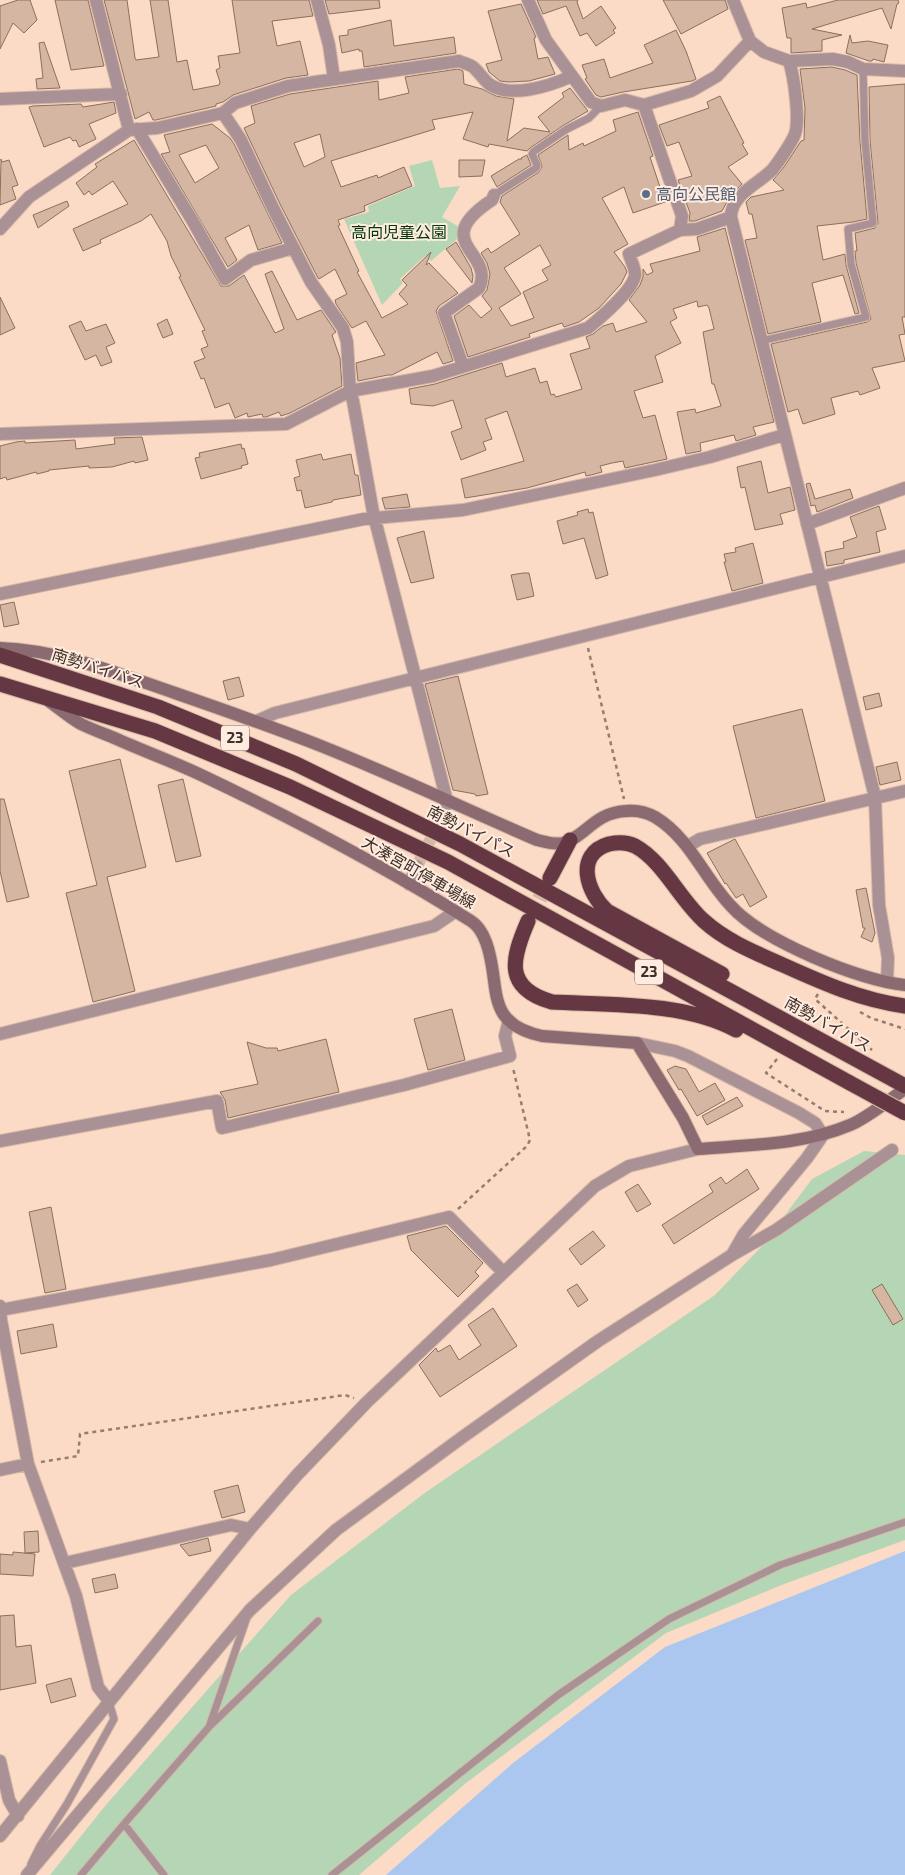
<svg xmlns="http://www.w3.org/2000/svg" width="905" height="1875" viewBox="0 0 905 1875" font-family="'Exo 2','Noto Sans JP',sans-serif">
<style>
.green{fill:#b5d6b4}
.water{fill:#abc7f0}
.building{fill:#d5b6a2;stroke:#8b6f5c;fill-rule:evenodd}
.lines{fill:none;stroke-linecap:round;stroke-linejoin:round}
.street-tunnel{stroke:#d5b9a7;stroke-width:12;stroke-dasharray:12 6;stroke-linecap:butt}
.highway-tunnel{stroke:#d5b9a7;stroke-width:15;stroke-dasharray:15 8;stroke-linecap:butt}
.lane-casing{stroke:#d5b9a7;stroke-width:9}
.street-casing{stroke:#d5b9a7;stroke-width:14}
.secondary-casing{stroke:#d5b9a7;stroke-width:14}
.highway-casing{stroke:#d5b9a7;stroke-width:17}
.path{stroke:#937e70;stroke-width:2.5;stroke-dasharray:4 4;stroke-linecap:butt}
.lane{stroke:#a99196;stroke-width:7}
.street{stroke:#a99196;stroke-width:12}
.secondary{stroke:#8c6a71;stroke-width:12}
.highway{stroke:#643742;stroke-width:15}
.highway-bridge-casing{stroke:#d5b9a7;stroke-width:17;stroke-linecap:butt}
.highway-bridge{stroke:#643742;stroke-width:15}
.service-dot{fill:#5c6f8a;stroke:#ffebdf;stroke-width:2}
.labels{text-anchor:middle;stroke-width:4;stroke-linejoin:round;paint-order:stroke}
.shield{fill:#ffebdf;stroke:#776960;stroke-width:1}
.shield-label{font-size:15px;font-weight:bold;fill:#3d3129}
.service-label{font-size:16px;fill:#4e5e75;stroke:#ffebdf;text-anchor:start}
.park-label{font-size:16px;fill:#003908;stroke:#ffebdf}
.street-label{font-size:16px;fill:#3d3129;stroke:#ffebdf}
</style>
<rect width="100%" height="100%" fill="#fbdbc6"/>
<path class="green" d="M432,160L440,188L460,186L442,217L459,227L457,239L431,261L425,256L400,279L403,283L382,305L344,219L369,212L368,206L415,186L409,166Z
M864,1151L905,1155V1540L784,1584L666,1633L466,1783L359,1875H50L105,1806L291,1595L426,1492L715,1295L761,1247L812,1179Z"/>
<path class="water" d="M905,1551V1875H386L513,1763L665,1647Z"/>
<path class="building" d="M18,0H30L37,20L24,33L13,23L0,49V6Z
M55,0H88L104,66L71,70Z
M104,0H127L135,58L136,60L159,57L150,0H168L177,62L187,60L193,90L219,85L220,82L216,70L220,68L218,56L240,53L232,0H309L313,16L272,21L277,46L300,41L308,75L286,78L233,95L223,102L216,104V106L156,120H153L149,112L135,119Z
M325,0H379L380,8L329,14Z
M537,0H578L577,2L583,19L601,6L616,28L613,30L615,33L596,46L587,33L580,36L566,6L543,14Z
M663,0H725L728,9L681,34Z
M838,0H898L899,3L897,4L891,29L882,8L812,29L842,35L822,40V51L791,53V38H787L782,8L806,3L807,8Z
M521,4L536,37L534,38L538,59L548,57L555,74L529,81L509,82L500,81L489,72L486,64L502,60L488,11Z
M391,20L394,46L454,37L456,53L364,67L362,51H359V49L342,53L339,36L348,35V30Z
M676,30L686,51L696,79L692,81L623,92L601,97L596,95L585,79L587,78L582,65L604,59L610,78L653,63L644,45Z
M850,35L852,43L868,41L888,45L884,62L873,59L872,61H869L846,53Z
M44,42L60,88L37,89L36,79L43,78L39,43Z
M832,67L845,70L857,75L860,141L867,219L853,222L817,226L823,260L845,254L846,265L859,313L855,314L843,275L812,283L821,322L768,334L745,240L757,238L752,214H749L746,202L751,197L784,190L773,180L784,167L801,141L804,140L805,108L800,69Z
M458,69L463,71L464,84L482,89L496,96L514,99L507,141L524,128L550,132L538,117L564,97L562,93L570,88L588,111L564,125L530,148L527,151L489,144L488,147L463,139L473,112L432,120L435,129L331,161L341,187L377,175L378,178L404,167L412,186L364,206L365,211L338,220L340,225L338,226L359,271L357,272L382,318L408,304L399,294L407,285L402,280L431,252L426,265L429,263L458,293L439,306L436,311L453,361L443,364L437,352L392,375H388L358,381L356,363L385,355L366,321L352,328L336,304L335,300L347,294L335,269L319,279L318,278L280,204L244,128L255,123L251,106L290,94L378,81L379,100L409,93L405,77ZM320,134L325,157L304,167L294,143Z
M905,84V317H902L905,334L899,335L905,361L872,368L880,388L860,395L858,391L831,398L835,414L803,424L798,409L788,412L771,344L867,322L871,319L856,263L855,251H857L855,233L875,228L878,223L870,141L869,87Z
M720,96L744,143L742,144L748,154L728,167L742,184L729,198L722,211L695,221H689L690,213L678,180L692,176L679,142L667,146L659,125L709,108L707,102Z
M114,102L116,113L89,124L96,139L79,147L76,140L73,141L70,137L44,147L29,107L33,106L81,104L83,107Z
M638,112L653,156L650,157L660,187L663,186L668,201L633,213L624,187L602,198L628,244L614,252L625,267L627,272L621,284L599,308L579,322L564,327L562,323L529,334L530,337L468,357L454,316L469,305L481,318L492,309L482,296L487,290L490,274L487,263L481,253L488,248L491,253L520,234L500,202L502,196L539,172L542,166L538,155L568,135L569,150L583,143L584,146L616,131L613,120ZM540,245L551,265L542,270L548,280L523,292L534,318L511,326L499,308L521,294L504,268Z
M212,124L230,138L234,144L282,243L258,250L249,225L225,238L237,260L228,267L161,154L170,152L164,135ZM206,145L219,168L195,183L179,155Z
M134,140L221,286H229L244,275L275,333L284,329L265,274L272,271L297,320L321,310L336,332L332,335L340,358L342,386L290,413L281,416L279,412L266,417H263L262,414L248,417L247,413L235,418L229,403L215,408L204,378L201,379L194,362L205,358L201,349L208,346L202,331L205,330L179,277L181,276L171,256L167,241L151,214L141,221L100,240L101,243L83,251L73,229L128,204L113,181L92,195L89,191L84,195L76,183L97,167L95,164Z
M527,155L531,165L497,187L491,176L519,159H522L521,158Z
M1,159L2,162L9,160L18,185L12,187L16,199L0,205Z
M459,160H485L482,176L459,177Z
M67,201L69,206L38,228L33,215Z
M725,228L774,422L753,427L756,435L736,441L734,435L700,443L701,451L686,454L677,412L695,409L696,413L721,406L714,384H712L703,332L714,329L709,308L707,305L698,307L697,301L673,309L677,318L670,322L681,343L655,356L663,382L634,391L643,418L655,415L667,459L625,468L623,461L612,463L600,466L602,472L591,475L586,476L585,472L527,488L465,498L461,479L524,461L507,411L485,419L492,439L483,442L486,450L461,460L451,432L462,428L453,400L433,406L411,404L409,389L435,384L502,363L506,377L535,368L540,383L547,381L551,395L554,394L556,397L582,389L570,354L590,348L586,337L593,334L603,326L613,323L616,332L647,322L629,300L640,285L643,277V269L647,275L653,272L650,264L700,251L697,237Z
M456,242L471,268L473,276L472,283L446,249Z
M0,297L15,328L0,335Z
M167,319L173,334L163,338L157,324Z
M81,321L86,331L106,324L115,343L106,347L112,362L101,366L96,355L85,360L69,326Z
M142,437L148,460L135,463L134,461L112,467L89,468V466L49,470V471L37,474L36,472L7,480L6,477L0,479V446L16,442L25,441V443L75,440L76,449L115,444L114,438Z
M241,444L242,449L244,448L248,464L241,466L242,468L201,479L195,458L200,457L199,453Z
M321,454L323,460L351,454L355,475H358L361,495L333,500L332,502L305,508L301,490L297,491L294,478L300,476L296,460Z
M761,461L768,493L790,487L795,510L780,514L783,524L755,530L745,487L741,488L737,467Z
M810,483L815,499L850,489L853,498L817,512L815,505L811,506L806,484Z
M407,494L410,507L385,509L382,498Z
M879,506L886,529L876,532L880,552L844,560V563L827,566L825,552L844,548L843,542L857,537L850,517Z
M588,509L589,513L593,512L608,575L596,579L584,538L563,544L557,521L578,515L577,512Z
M424,531L434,578L411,583L397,538Z
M753,543L763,583L732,591L724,562H726L724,554L736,552L735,548Z
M523,573H529L534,596L517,600L511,575Z
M14,602L19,624L4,627L0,605Z
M458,676L488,794L476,796L475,794L453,790L425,684Z
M239,677L244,696L228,700L223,681Z
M879,693L882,706L866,710L863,697Z
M802,709L825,801L756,818L733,726Z
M120,759L146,867L107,877L135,991L93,1002L66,893L97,885L69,771Z
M897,762L901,780L880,785L876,767Z
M183,779L201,856L176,862L158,785Z
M0,799H4L29,897L7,902L0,871Z
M735,839L767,897L750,907L743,894L736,898L726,883L725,884L707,853Z
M866,888L875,933L872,942L861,937L865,928H863L856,890Z
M452,1009L465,1060L428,1070L414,1019Z
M326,1039L339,1092L228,1118L225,1100L220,1092L258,1084L247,1042L266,1048H277L278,1051Z
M675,1066L686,1069L699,1092L715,1083L725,1100L697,1116L681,1089L679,1090L667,1070Z
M737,1097L743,1106L707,1125L702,1116Z
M747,1169L759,1189L674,1244L662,1225L713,1192L709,1185L721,1177L726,1184Z
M638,1184L651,1204L637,1212L625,1192Z
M51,1207L66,1289L45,1293L29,1212Z
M446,1226L483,1263L475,1272L479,1276L458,1297L411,1250L407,1236Z
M593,1231L605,1246L581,1265L569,1249Z
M577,1284L588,1300L578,1307L567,1290Z
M882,1284L903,1319L893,1325L872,1290Z
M493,1308L517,1346L440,1397L419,1365L436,1348L438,1352L450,1345L459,1360L481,1345L468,1325Z
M53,1324L57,1347L21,1354L17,1331Z
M238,1485L245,1512L222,1518L214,1491Z
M38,1531L39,1552L25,1553L24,1532Z
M208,1538L211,1551L189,1556L180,1545Z
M13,1552L35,1554L33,1576L0,1574V1554L13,1555Z
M115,1574L118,1588L95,1593L92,1579Z
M14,1615L16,1647L31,1645L36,1683L0,1690V1616Z
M71,1678L76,1696L51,1703L46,1685Z"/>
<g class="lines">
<path class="street-tunnel" d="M417,866L442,817"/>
<path class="highway-tunnel" d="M529,920L550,878"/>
<defs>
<path id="lane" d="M494,195L536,168L537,165L532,154L533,152L567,129L589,118L601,106
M761,341L866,317L851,264L848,229L873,223L865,141L863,69
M211,1725L318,1621
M124,1824L209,1727L246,1620
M31,1864L40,1846L67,1804L114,1719L109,1702
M81,1875L124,1824L164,1875
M332,1875L558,1695L669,1619L780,1565L905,1522"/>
<path id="street" d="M96,0L129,130
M317,0L329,45L334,79
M528,0L546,40L591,102L601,106L625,100L644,105L682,216L680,230
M733,0L750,41L764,52L789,61L833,59L848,62L863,69L905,71
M789,61C794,77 800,118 795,134C792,142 778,163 772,170C758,184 731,195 731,217L875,797L879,905L888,958L887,981
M0,99L121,94
M644,105L691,91L717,76L750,41
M223,113L241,140L273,208L311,282L343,328L347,342L350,391L353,401L373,512L447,801L442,817
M137,129L195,225L225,279L251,260L293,248
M0,229L29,197L129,130L157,128L223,113L235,103L288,86L459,61C463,63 469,64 473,67C479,72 483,79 489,84C510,99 550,86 572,76
M463,366L444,313L479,288C496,252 427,243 492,200L494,195
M0,434L286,424L350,391L433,376L588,328C599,319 632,291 635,276C636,269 631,261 629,254L680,230L697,229L731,217
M807,524L905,488
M0,594L364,519L463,510L655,470L710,457L784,435
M257,721L275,713L905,556
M688,846L700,839L905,791
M409,884L417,866
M0,1034L434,926L456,911
M637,1043L675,1051L688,1056L799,1113L815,1123L823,1135L807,1158L744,1234L732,1255
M0,1141L217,1101L222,1128L404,1085L510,1056L505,1036L509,1020
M0,1306L1,1320L28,1464L76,1596L98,1687L109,1701
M0,1310L271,1260L449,1217L503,1272
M0,1470L28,1464
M65,1563L231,1525L250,1529
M0,1761L9,1800L18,1816
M0,1836L250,1529L297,1475L367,1402L595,1186L629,1166L698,1149
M27,1875L250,1610L336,1530L464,1436L598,1341L732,1255L776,1230L892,1150"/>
<path id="secondary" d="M0,648C60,650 119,674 175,693C224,710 273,727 321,746C394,775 465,809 537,840C545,842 554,845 563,843C587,836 593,813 626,811C635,810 646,812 655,817C690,838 704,878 731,906C761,940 860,981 905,985
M50,702C60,709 70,718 81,724C91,729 102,733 112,737C141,750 171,761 199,774C292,818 384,866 471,921C479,926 483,934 486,942C502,985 482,1023 542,1036L637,1043L683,1118L698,1149C748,1145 803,1145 850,1125C867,1118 889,1100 905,1089"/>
<path id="highway" d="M0,655L158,707L296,764L460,844L905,1086
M0,684L155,731L290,787L448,862L850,1083
M550,878L570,840
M528,921C512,958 503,988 552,1002C609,1005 685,1002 736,1030
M722,974L607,911C587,893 574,854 609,844C618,842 627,842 635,846C663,861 680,900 704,921C726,941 756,953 783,965C823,983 861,1000 905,1006"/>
</defs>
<use href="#lane" class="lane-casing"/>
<use href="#street" class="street-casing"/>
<use href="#secondary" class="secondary-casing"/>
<use href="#highway" class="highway-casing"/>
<path class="path" d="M588,648L624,799
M818,994L815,999L872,1050
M860,1012L871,1018L905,1029
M777,1059L766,1073L825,1111L844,1112
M458,1209L527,1146L530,1140L513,1068
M41,1462L78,1456L80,1434L345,1395L354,1398"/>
<use href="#lane" class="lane"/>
<use href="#street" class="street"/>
<use href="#secondary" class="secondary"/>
<use href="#highway" class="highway"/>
<defs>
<path id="highway-bridge" d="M850,1083L905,1113"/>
</defs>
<use href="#highway-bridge" class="highway-bridge-casing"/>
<use href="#highway-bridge" class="highway-bridge"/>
</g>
<circle class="service-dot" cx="646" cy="194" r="5"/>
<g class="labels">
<g class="shield">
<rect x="221" y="725.5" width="28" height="25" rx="4"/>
<rect x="635" y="959.5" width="28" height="25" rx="4"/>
</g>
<g class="shield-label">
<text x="235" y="743">23</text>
<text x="649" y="977">23</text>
</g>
<g class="service-label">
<text x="656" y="200">高向公民館</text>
</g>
<g class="park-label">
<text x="399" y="238">高向児童公園</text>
</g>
<g class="street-label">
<text transform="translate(98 668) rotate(18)" y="6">南勢バイパス</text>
<text transform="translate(471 831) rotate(27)" y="6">南勢バイパス</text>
<text transform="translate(419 872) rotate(30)" y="6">大湊宮町停車場線</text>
<text transform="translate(828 1024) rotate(29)" y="6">南勢バイパス</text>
</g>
</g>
</svg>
